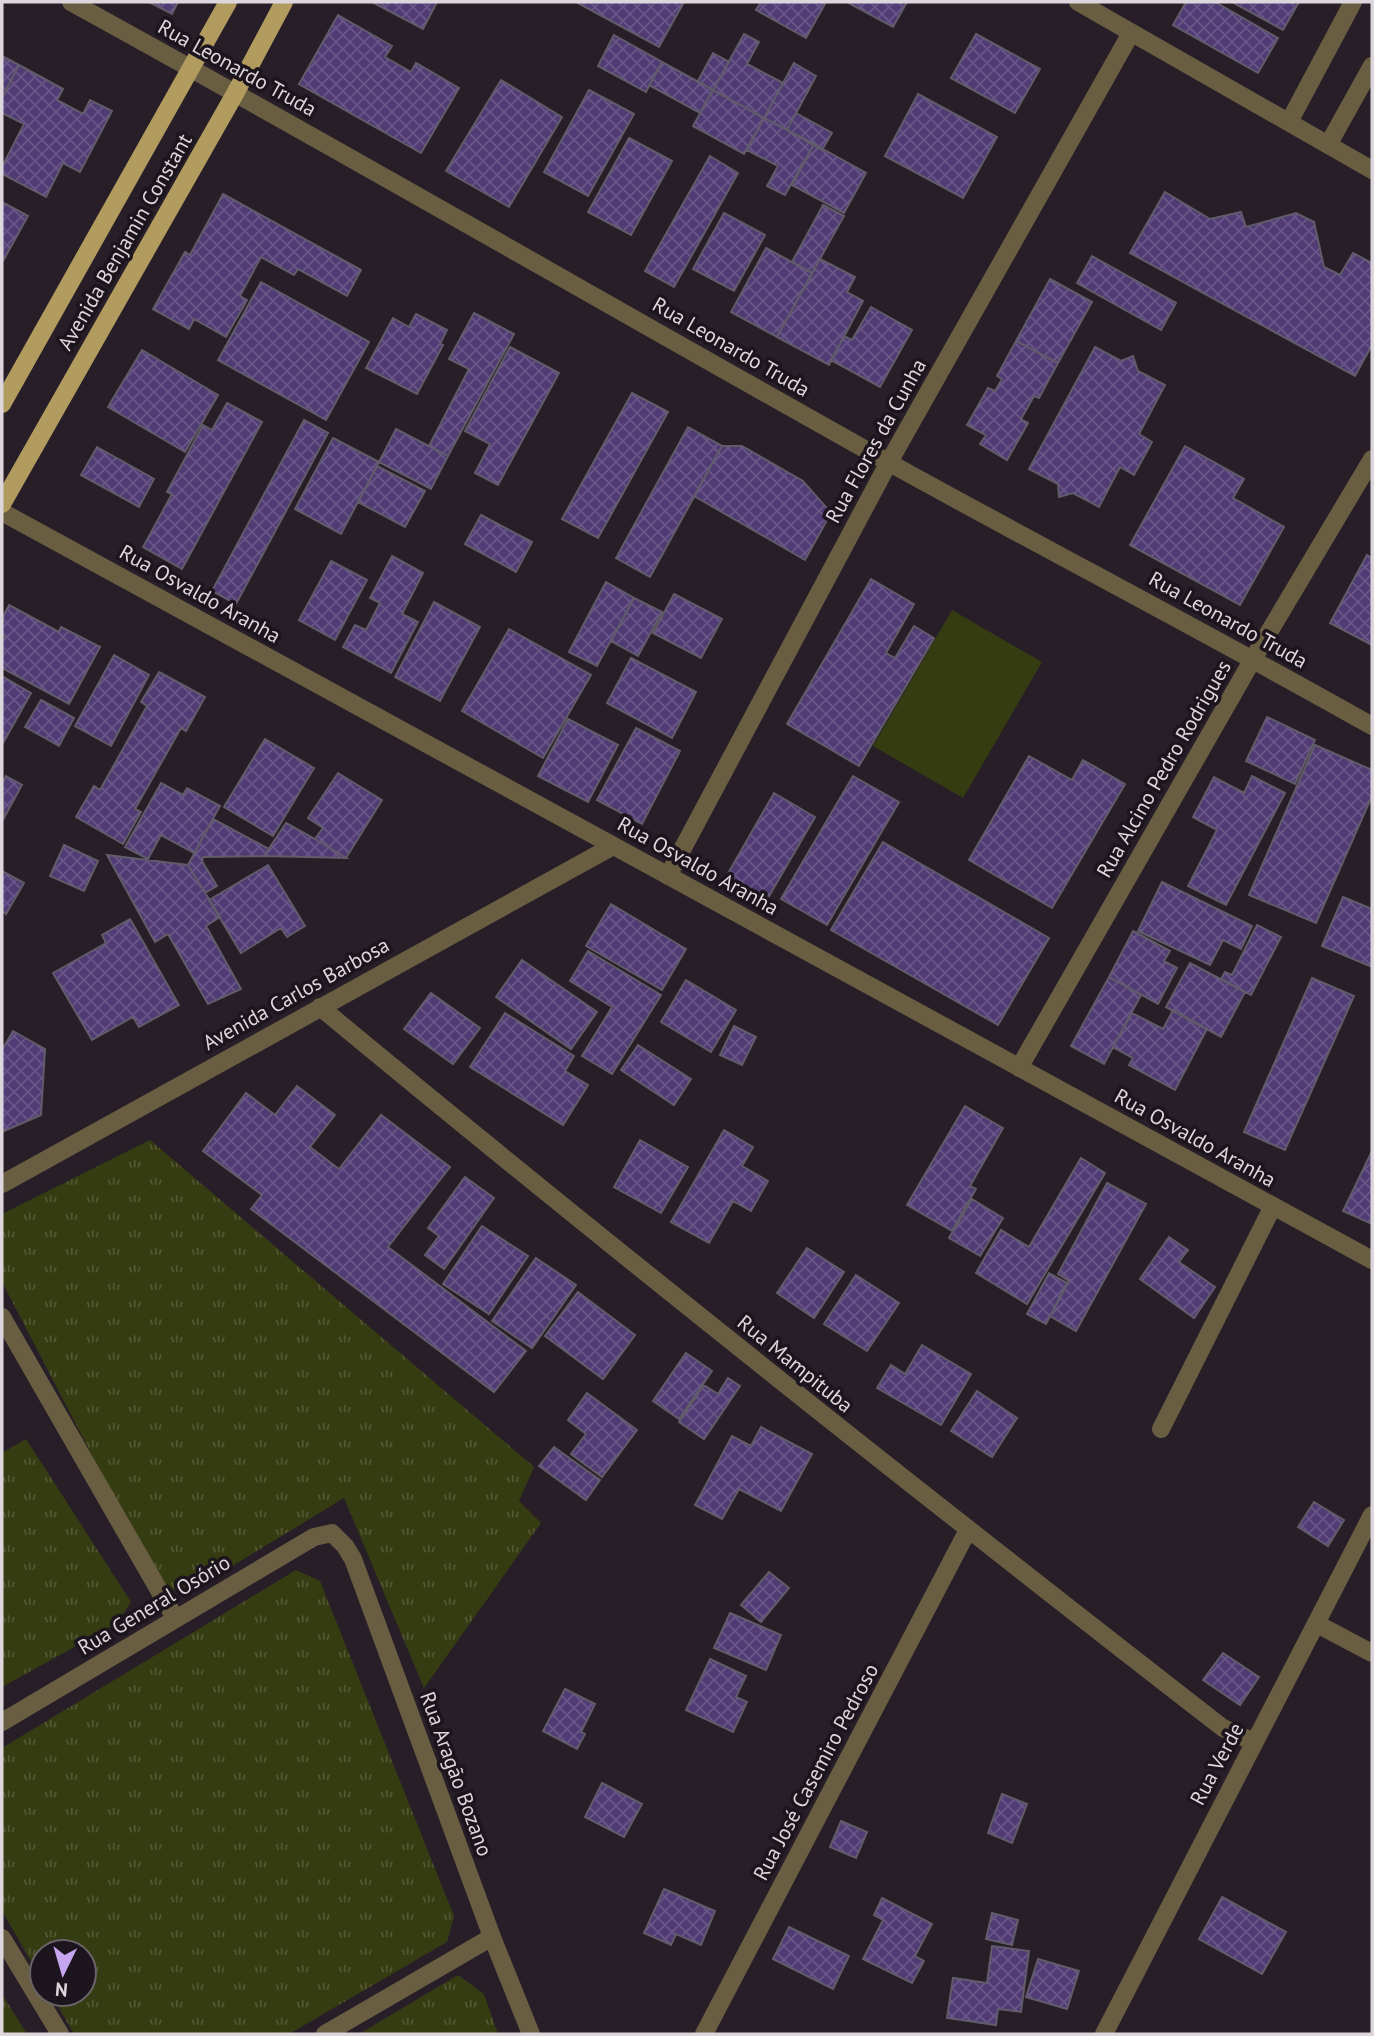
<svg xmlns="http://www.w3.org/2000/svg" width="1374" height="2036" viewBox="0 0 1374 2036" font-family="'PT Sans',sans-serif">
<style>
.grass{fill:url(#grass-tufts)}
.pitch{fill:#363c12}
.building{fill:url(#building-cross-hatch);stroke:#605c69;stroke-width:2}
.lines{fill:none;stroke-linecap:round;stroke-linejoin:round}
.minor{stroke:#695e42;stroke-width:18}
.major{stroke:#b19b5f;stroke-width:18}
.labels{text-anchor:middle;stroke-width:7;stroke-linejoin:round;paint-order:stroke}
.street-label{font-size:21px;fill:#ddd7dd;stroke:#1d151e}
</style>
<defs>
<pattern id="grass-tufts" width="24" height="20" patternUnits="userSpaceOnUse" patternTransform="scale(1.75)"><rect width="24" height="20" fill="#363c12"/><path d="M3 7l-1-3M5 7V3M7 7l1-3M15 17l-1-3M17 17v-4M19 17l1-3" fill="none" stroke="#535734"/></pattern>
<pattern id="building-cross-hatch" width="8" height="8" patternUnits="userSpaceOnUse" patternTransform="scale(1.75)"><rect width="8" height="8" fill="#513b75"/><path d="M0 0l8 8M0 8l8-8" fill="none" stroke="#6a5788"/></pattern>
</defs>
<rect width="100%" height="100%" fill="#271e27"/>
<path class="grass" d="M150,1140L534,1467L519,1501L541,1523L424,1688L344,1498L188,1593L160,1586L2,1282V1215L4,1213Z
M26,1439L131,1602L116,1624L2,1687V1453Z
M296,1570L320,1581L454,1916L447,1942L289,2034H74L51,1994H84V1952H42V1980L2,1911V1748Z
M458,1975L484,1994L498,2034H359Z
M2,1994L27,2034H2Z"/>
<path class="pitch" d="M952,610L1042,662L963,798L873,746Z"/>
<path class="building" d="M149,2H178L172,14Z
M372,2H437L423,29Z
M576,2H684L659,47Z
M761,2H826L806,38L756,10Z
M847,2H907L893,27Z
M1186,2H1215L1278,38L1258,73L1173,25Z
M1232,2H1299L1283,30Z
M338,15L392,46L385,57L411,72L416,63L459,88L421,153L299,84Z
M744,34L759,42L747,64L783,83L764,118L713,90Z
M976,34L1040,69L1015,113L951,78Z
M614,35L662,62L646,92L598,66Z
M713,53L729,62L713,90L698,81Z
M2,56L19,65L2,98Z
M662,62L713,90L700,113L649,85Z
M794,63L816,76L787,130L764,118Z
M19,65L63,89L57,100L83,114L90,100L112,111L80,172L63,163L46,197L2,174V167L24,124L2,113V98Z
M501,80L562,117L509,207L446,171Z
M589,90L634,114L588,196L544,172Z
M713,90L764,118L744,154L693,126Z
M918,94L997,137L963,198L885,156Z
M796,113L832,133L822,150L787,130Z
M764,118L814,144L785,195L767,186L778,166L747,150Z
M629,138L672,161L631,235L588,212Z
M814,144L866,173L844,213L792,185Z
M710,156L738,173L674,287L645,271Z
M1165,192L1210,219L1241,212L1246,227L1296,213L1314,222L1324,267L1340,275L1353,253L1372,263V345L1355,376L1130,253Z
M223,194L361,270L347,296L298,269L294,275L261,257L240,296L247,300L226,337L194,319L189,329L153,309L185,252L190,255Z
M2,202L28,216L3,261H2Z
M823,205L844,216L812,273L792,262Z
M724,213L765,235L734,291L693,269Z
M766,248L812,273L777,337L731,312Z
M1092,256L1176,303L1161,330L1077,283Z
M820,259L855,277L847,292L863,301L829,365L777,337Z
M1050,279L1092,302L1058,363L1016,341Z
M261,282L369,342L326,420L218,360Z
M871,307L912,330L880,387L831,360L844,336L852,340Z
M474,313L514,334L448,456L429,446L469,369L449,359Z
M416,314L447,330L440,344L443,345L417,394L366,368L393,318L409,327Z
M1016,341L1058,363L1039,398L1034,396L1021,419L1028,423L1007,460L980,444L986,435L967,425L988,388L995,391L1002,379L997,376Z
M510,347L559,373L498,485L475,473L490,444L465,431Z
M1095,347L1121,361L1133,356L1138,371L1165,385L1139,434L1152,442L1134,475L1120,467L1099,507L1073,493L1059,497L1058,484L1029,469Z
M142,350L218,395L185,452L108,407Z
M632,393L668,412L598,538L562,519Z
M227,403L262,422L182,569L143,547L172,494L167,492L203,425L212,430Z
M304,420L328,433L236,604L212,591Z
M688,427L722,446L650,577L616,558Z
M396,429L448,456L431,489L379,462Z
M333,438L379,462L341,534L295,509Z
M722,446H742L803,481L831,513L805,560L694,496Z
M1185,446L1244,479L1233,498L1284,527L1240,605L1130,545Z
M97,447L154,479L139,507L81,475Z
M377,466L425,491L405,527L358,502Z
M481,515L532,542L516,572L465,544Z
M1367,555L1372,558V645L1330,623Z
M392,556L423,573L402,614L418,622L391,673L343,647L355,625L366,630L380,603L370,598Z
M331,561L367,580L335,640L299,620Z
M871,579L914,604L886,653L895,658L914,626L934,638L859,766L787,724Z
M606,582L634,598L597,666L569,652Z
M674,594L722,619L701,658L653,633Z
M634,598L662,612L638,656L611,641Z
M434,602L480,627L440,701L395,677Z
M9,605L59,632L61,627L100,647L69,704L2,668V641L5,636L2,634V619Z
M509,629L591,675L543,758L462,711Z
M114,655L149,675L111,746L75,726Z
M631,658L696,692L672,738L607,703Z
M159,672L205,697L186,731L181,728L135,809L141,812L123,844L76,817L94,786L100,790L147,706L141,702Z
M2,676L31,693L2,745Z
M41,700L74,718L59,746L25,727Z
M1267,717L1315,740L1295,784L1246,761Z
M568,719L618,745L588,802L538,776Z
M636,728L680,751L642,824L597,800Z
M265,739L314,768L273,836L224,807Z
M1315,745L1372,770V796L1316,923L1249,895Z
M1029,756L1072,780L1083,760L1125,784L1052,908L969,860Z
M338,773L382,800L346,858L315,839L323,828L308,818Z
M6,776L22,785L4,818L2,784Z
M853,776L899,802L827,925L781,899Z
M1252,776L1285,793L1226,905L1188,886L1217,830L1193,817L1214,777L1244,793Z
M161,783L183,795L187,788L220,806L194,853L161,835L148,859L125,847Z
M774,793L815,817L768,898L727,875Z
M213,819L269,849L264,856L203,857L202,861L217,886L205,893L188,865Z
M286,823L315,839L346,858L264,856Z
M883,842L1049,938L998,1025L831,930Z
M64,845L98,861L84,891L50,876Z
M107,855L188,865L220,917L206,926L241,989L208,1004L168,934L155,942Z
M268,865L305,926L287,937L281,928L241,953L209,900Z
M2,871L24,883L6,914L2,911Z
M1162,882L1252,926L1241,949L1223,940L1210,965L1138,931Z
M1343,897L1372,909V967L1322,946Z
M611,904L686,949L662,990L586,946Z
M130,919L179,1005L139,1027L133,1017L92,1040L53,973L106,943L102,935Z
M1257,925L1281,937L1251,995L1221,979L1225,972L1232,975Z
M1133,931L1170,951L1164,961L1177,968L1158,1004L1109,977Z
M588,951L661,995L612,1074L582,1056L612,1007L570,981Z
M522,960L597,1012L571,1049L496,997Z
M1190,963L1245,992L1221,1037L1166,1007Z
M1109,977L1141,995L1104,1064L1071,1046Z
M1312,978L1354,996L1285,1150L1244,1132Z
M686,980L736,1010L711,1052L661,1022Z
M431,993L480,1028L453,1064L404,1029Z
M1173,1010L1207,1029L1175,1090L1129,1065L1133,1058L1113,1047L1132,1013L1163,1029Z
M505,1013L574,1056L565,1071L588,1085L563,1125L470,1067Z
M734,1026L756,1037L742,1065L720,1055Z
M13,1031L45,1049L41,1115L2,1132V1050Z
M638,1045L691,1079L674,1105L621,1070Z
M297,1086L335,1115L310,1147L339,1169L381,1115L450,1167L388,1247L526,1351L494,1392L251,1209L262,1195L203,1151L246,1093L275,1115Z
M965,1106L1003,1128L970,1186L976,1189L952,1231L907,1205Z
M724,1130L753,1147L742,1166L768,1181L751,1211L733,1201L709,1243L671,1222Z
M640,1140L688,1167L661,1213L614,1187Z
M1372,1151V1224L1343,1211Z
M1081,1158L1105,1173L1027,1304L976,1273L1001,1230L1029,1247Z
M465,1177L494,1198L444,1269L425,1255L439,1236L428,1228Z
M1107,1183L1146,1204L1076,1331L1050,1316L1069,1281L1058,1274Z
M972,1199L1003,1218L980,1256L949,1238Z
M482,1226L528,1256L489,1314L443,1284Z
M1169,1237L1188,1250L1179,1262L1215,1287L1194,1318L1140,1279Z
M807,1248L844,1272L814,1318L777,1293Z
M536,1258L576,1285L532,1348L492,1321Z
M1049,1273L1067,1283L1046,1324L1027,1314Z
M856,1275L899,1303L867,1351L824,1324Z
M578,1292L635,1335L603,1379L545,1336Z
M922,1345L971,1374L941,1425L877,1388L891,1365L905,1374Z
M686,1353L712,1371L679,1419L653,1401Z
M728,1378L740,1386L704,1439L679,1422L704,1385L718,1394Z
M977,1391L1017,1418L992,1457L951,1431Z
M587,1393L637,1430L602,1477L571,1454L586,1434L568,1420Z
M761,1427L812,1454L781,1511L739,1489L722,1519L695,1505L732,1436L751,1446Z
M554,1447L600,1480L586,1500L539,1466Z
M1314,1502L1344,1520L1328,1546L1298,1527Z
M769,1572L789,1588L761,1622L741,1605Z
M730,1613L781,1635L766,1670L714,1648Z
M1223,1653L1259,1677L1240,1705L1203,1680Z
M710,1659L746,1676L736,1697L747,1702L733,1732L686,1710Z
M565,1689L595,1704L581,1732L585,1734L577,1749L543,1731Z
M602,1783L642,1804L624,1837L585,1817Z
M1002,1794L1027,1804L1012,1843L988,1833Z
M841,1821L867,1832L856,1858L830,1847Z
M664,1889L715,1911L701,1945L676,1934L671,1945L644,1933Z
M1222,1897L1286,1932L1262,1974L1199,1939Z
M882,1898L932,1924L915,1956L924,1961L912,1983L863,1959L883,1920L874,1915Z
M992,1913L1018,1920L1012,1945L986,1939Z
M789,1927L849,1956L833,1989L773,1959Z
M992,1946L1029,1951L1021,2012L998,2009L996,2025L947,2018L953,1978L987,1983Z
M1038,1959L1079,1971L1067,2009L1026,1997Z"/>
<g class="lines">
<path class="minor" d="M71,2C344,152 614,309 886,461C1047,550 1211,635 1372,726
M1078,2L1372,170
M1289,122L1353,2
M1328,145L1372,66
M2,512L1372,1260
M668,876L889,462L1131,33
M320,1007C617,1253 919,1492 1223,1728L1254,1742
M1019,1068L1253,659L1372,459
M2,1184L613,846
M2,1317L175,1618
M1161,1429L1273,1206
M1317,1624L1372,1653
M2,1722L314,1537L332,1533L345,1546L353,1559L492,1937L531,2034
M2,1938L60,2034
M325,2034L492,1937
M704,2034L968,1530
M1104,2034L1372,1515"/>
<path class="major" d="M2,404L228,2
M2,504L236,92L284,2"/>
</g>
<g class="labels">
<g class="street-label">
<text transform="translate(237 68) rotate(29)" y="7">Rua Leonardo Truda</text>
<text transform="translate(125 242) rotate(-60)" y="7">Avenida Benjamin Constant</text>
<text transform="translate(731 347) rotate(30)" y="7">Rua Leonardo Truda</text>
<text transform="translate(876 441) rotate(-61)" y="7">Rua Flores da Cunha</text>
<text transform="translate(200 594) rotate(29)" y="7">Rua Osvaldo Aranha</text>
<text transform="translate(1228 620) rotate(29)" y="7">Rua Leonardo Truda</text>
<text transform="translate(1164 769) rotate(-60)" y="7">Rua Alcino Pedro Rodrigues</text>
<text transform="translate(698 866) rotate(29)" y="7">Rua Osvaldo Aranha</text>
<text transform="translate(296 994) rotate(-29)" y="7">Avenida Carlos Barbosa</text>
<text transform="translate(1195 1138) rotate(29)" y="7">Rua Osvaldo Aranha</text>
<text transform="translate(795 1364) rotate(39)" y="7">Rua Mampituba</text>
<text transform="translate(154 1605) rotate(-31)" y="7">Rua General Osório</text>
<text transform="translate(1217 1764) rotate(-62)" y="7">Rua Verde</text>
<text transform="translate(816 1772) rotate(-62)" y="7">Rua José Casemiro Pedroso</text>
<text transform="translate(456 1774) rotate(70)" y="7">Rua Aragão Bozano</text>
</g>
</g>
<rect width="1374" height="2036" fill="none" stroke="#ddd7dd" stroke-width="7"/>
<g transform="translate(63 1973) rotate(185)"><circle r="33" fill="#1d151e" stroke="#6a636a" stroke-width="2"/>
<path d="M0-5L12 26L0 18L-12 26Z" fill="#c6a6f0"/>
<text y="-10" font-size="19" font-weight="bold" text-anchor="middle" fill="#ddd7dd">N</text>
</g>
</svg>
